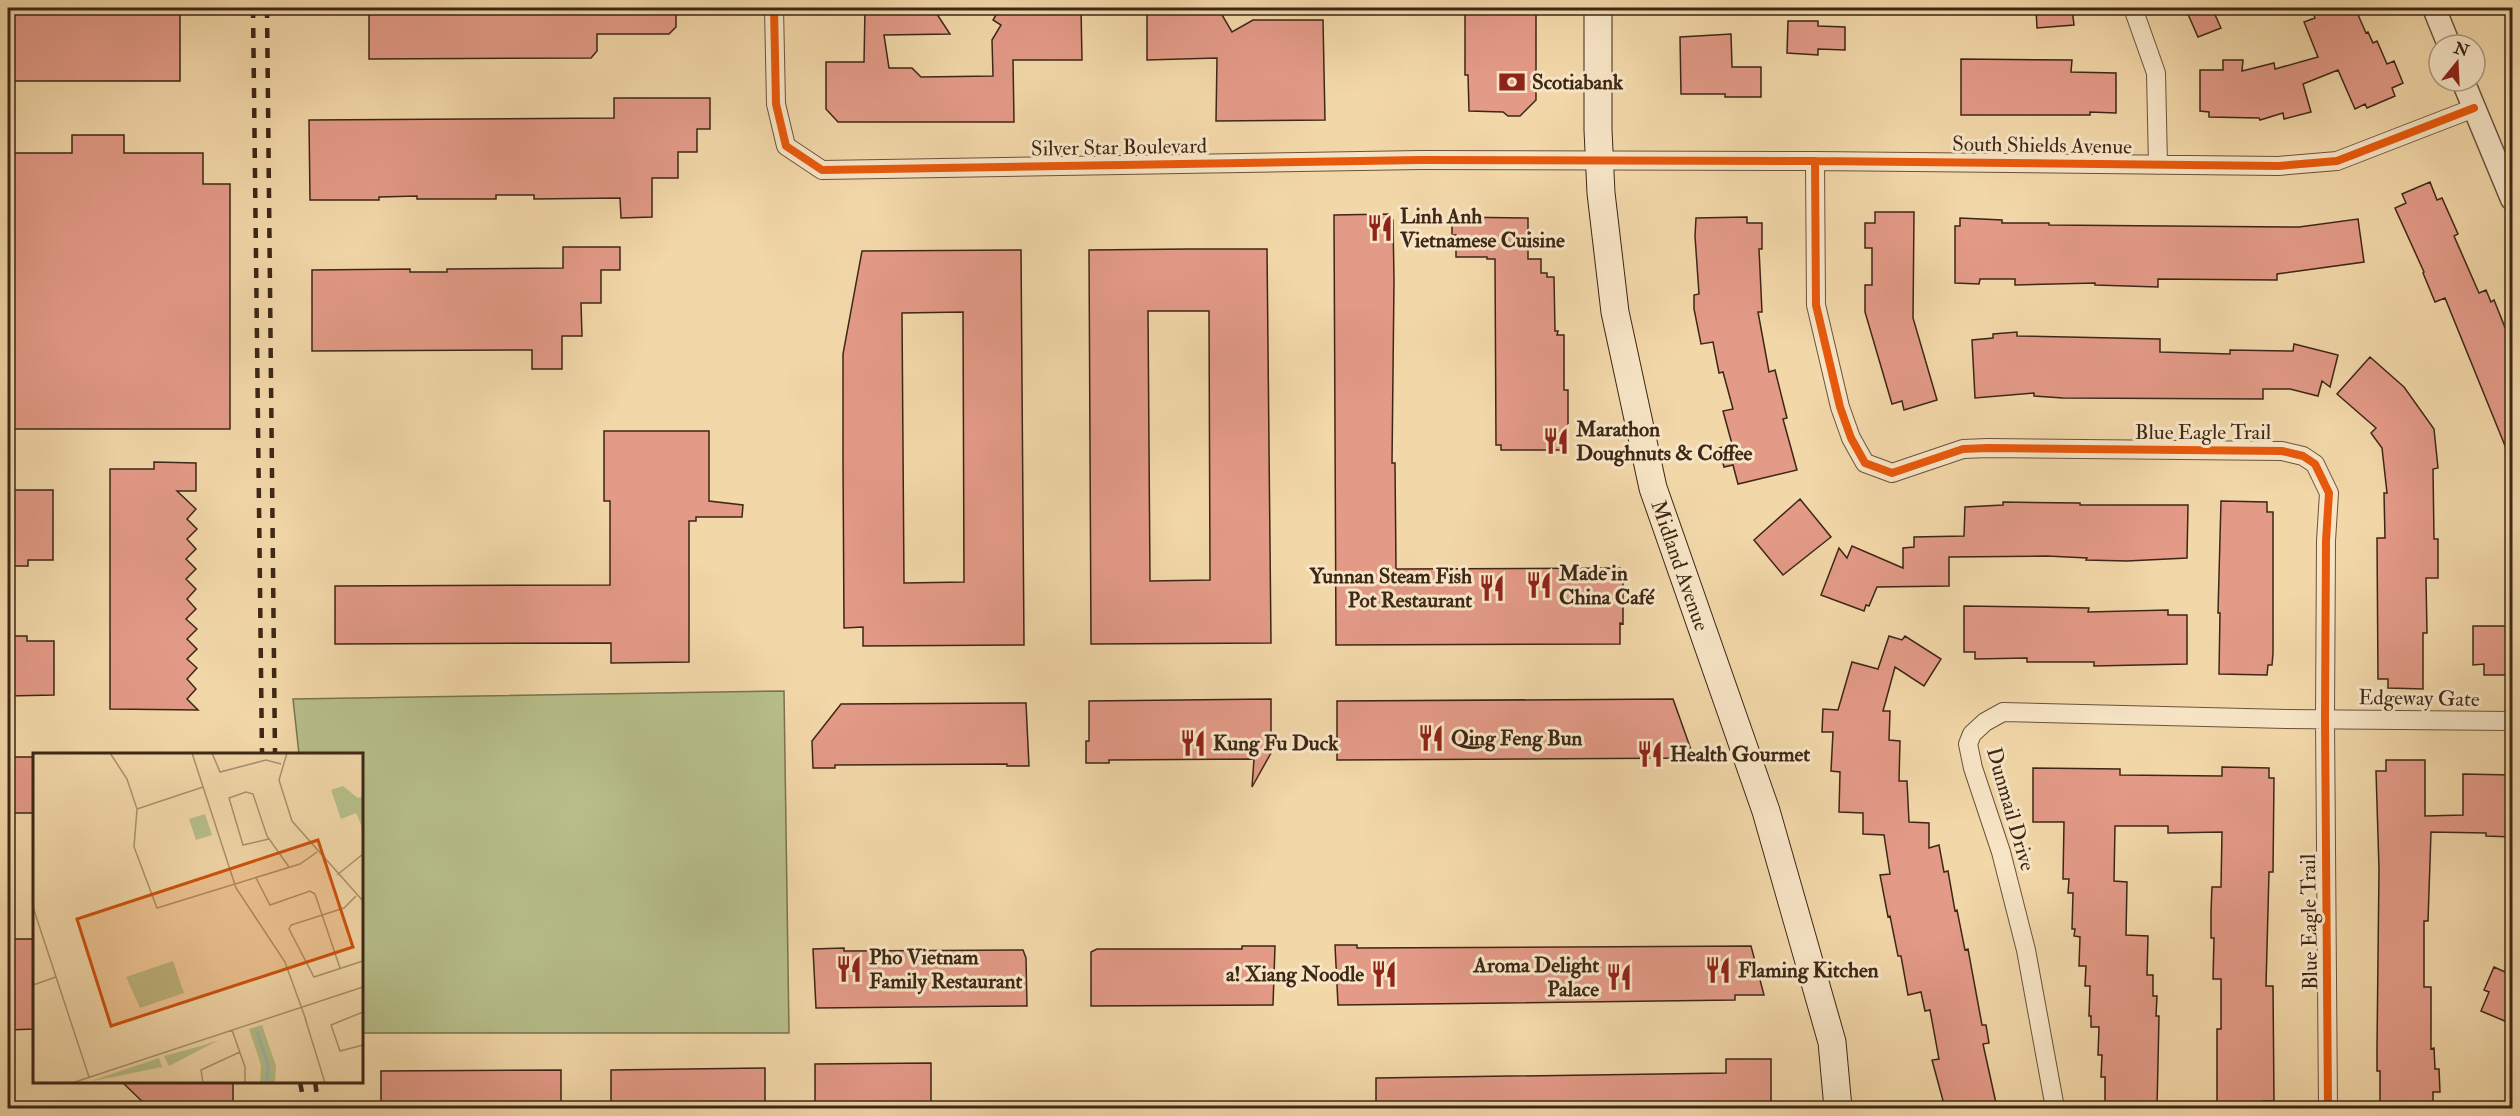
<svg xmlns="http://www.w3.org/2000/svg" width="2520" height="1116" viewBox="0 0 2520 1116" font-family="'IM FELL Double Pica',serif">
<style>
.green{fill:#b7bf8a;stroke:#7a7350;stroke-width:1.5}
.building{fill:#e39a87;stroke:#3d2716;stroke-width:1.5;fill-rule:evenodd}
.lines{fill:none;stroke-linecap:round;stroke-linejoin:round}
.minor-casing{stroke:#6a533a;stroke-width:20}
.tertiary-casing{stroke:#6a533a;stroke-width:25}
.secondary-casing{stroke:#3d2716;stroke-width:29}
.minor{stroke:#f7e5c6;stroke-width:18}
.tertiary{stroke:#f7e5c6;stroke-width:22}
.secondary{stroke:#f7e5c6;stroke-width:27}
.rail{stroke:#3d2716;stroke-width:4.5;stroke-dasharray:10 10;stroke-linecap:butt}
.cycleway-casing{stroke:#f7e5c6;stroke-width:11}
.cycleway{stroke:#e8590c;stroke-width:8}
.labels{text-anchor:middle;stroke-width:6;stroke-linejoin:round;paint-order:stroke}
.poi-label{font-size:21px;font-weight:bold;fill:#3d2716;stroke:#f7e5c6;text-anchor:start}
.street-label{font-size:21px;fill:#3d2716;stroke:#f7e5c6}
.inset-river{fill:none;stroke:#9bb9ac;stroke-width:3}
.inset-road{fill:none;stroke:#aa916e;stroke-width:1.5}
.view{fill:#ce520e;fill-opacity:0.15;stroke:#ce520e;stroke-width:3}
.inset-edge{fill:none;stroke:#3d2716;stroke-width:3}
</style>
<rect width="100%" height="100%" fill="#f2d7a8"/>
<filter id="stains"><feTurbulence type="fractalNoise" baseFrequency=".00333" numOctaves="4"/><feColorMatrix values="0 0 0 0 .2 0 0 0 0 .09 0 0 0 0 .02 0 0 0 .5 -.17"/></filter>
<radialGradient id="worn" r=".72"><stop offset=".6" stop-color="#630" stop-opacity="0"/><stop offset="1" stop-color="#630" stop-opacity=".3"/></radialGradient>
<path class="green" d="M784,691L789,1033H362V754H299L293,699Z"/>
<path class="building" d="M8,8H180V81H8Z
M369,8H676V27L669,34H597V51L591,58L369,59Z
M865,8H933L950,34L884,35L889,68H912L921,77L993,76L992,40L1001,25L993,20L1000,8H1081L1082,60H1013L1014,122H838L826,109V62H864Z
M1147,8H1218L1232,32L1253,20H1323L1325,120L1216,121L1217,58L1147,60Z
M1465,8H1536V100L1520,116H1508L1503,112L1469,111L1468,75H1465Z
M2036,8H2072L2074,25L2037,28Z
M2198,8H2212L2221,28L2198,37L2187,12Z
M2311,8H2355L2366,33L2368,32L2373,43L2377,41L2387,64L2394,61L2403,83L2392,88L2395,96L2367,108L2365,104L2355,109L2338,70L2303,84L2311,112L2284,119L2283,113L2260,120L2259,118L2209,117V112L2200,111V70H2223V60H2243L2242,71L2274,63L2275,69L2318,57L2304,22L2315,18Z
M1788,21H1818V26L1845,27V50L1818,49V55L1787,53Z
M1731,34L1732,67H1761V97H1725V94H1681L1680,37Z
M1961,59L2072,60L2071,72L2116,73V113L2090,112V115H1961Z
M614,98H710V129H697V152H678V178H652V217L621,218L620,198L534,199V195H496V199H417V196L379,197V200H310L309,120L614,118Z
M72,135H124V153H203V184H230V429H8V153H72Z
M2430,182L2437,200L2442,198L2458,234L2454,236L2479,293L2486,290L2491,302L2494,300L2512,345V463L2445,298L2435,302L2423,273L2424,272L2395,208L2406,203L2402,194Z
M1875,212H1914L1913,318L1937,400L1904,410L1902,401L1892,404L1865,312V285H1872V248H1865V223H1875Z
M1390,214L1391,220H1393L1394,280L1392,463H1395L1396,569L1620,568V571L1623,572V624L1620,623V644L1336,645L1334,215Z
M1452,217L1528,218V259H1541V273H1547V277H1554L1555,331H1558L1557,335H1564V390H1568V450H1501V445H1496L1495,259H1487V257H1456V235H1452Z
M1747,217V223H1762V249H1759L1762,312H1758L1769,372L1775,370L1787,418L1783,419L1797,470L1738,484L1733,465L1724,467L1719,448L1732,444L1723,411L1733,409L1723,372L1719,373L1713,342L1701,344L1694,309V295L1699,294L1695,236L1696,218Z
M1960,218L2002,220V223H2049V225L2299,227L2358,219L2364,262L2277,274V280L2158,279V287L2095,285V283L2015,285V279H1980L1979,284L1955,283V226H1960Z
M563,247H620V270H601V303H581L582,336H562V369H532V350L312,351V270L410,269V272H447V269L563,268Z
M1188,249H1267L1271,643L1091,644L1089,250ZM1148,311H1209L1210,580L1150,581Z
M1021,250L1024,645L863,646V627L844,628L843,461V354L862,251ZM963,312L964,582L904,583L902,313Z
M2017,332V336L2160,339V352L2230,354V350L2293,351L2294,344L2338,355L2330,387L2322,381L2318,396L2290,389H2263V399L2063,398L2034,396V393L1975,398L1972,340L1993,338V334Z
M2370,357L2404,387L2434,429L2438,468L2433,469L2434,539H2438V578H2426L2427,633H2423V689L2388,688V679H2378L2377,538H2385L2384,493H2387L2382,448L2371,433L2376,428L2337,394Z
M604,431H709V501L743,505L742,517H696V521H689V662L611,663V643L335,644V586L610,585V501H604Z
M154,462L196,463V491H177L196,509L187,519L197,529L187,539L196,549L186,559L196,569L186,579L196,589L187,599L196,609L186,619L197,629L187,639L197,649L187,659L197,668L187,679L196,689L187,699L198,710L110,709V469H154Z
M8,490H53V560H28V566H8Z
M1800,499L1831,537L1783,575L1754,540Z
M2221,501L2267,502V512H2273V653L2272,665H2268L2267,675L2219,674L2220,613H2218Z
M2003,502L2080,503V505H2188L2187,558L2127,561L2086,560L2087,558L2047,556L1949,557V586L1877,587L1869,606L1866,605L1864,611L1821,595L1839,548L1847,558L1852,546L1903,568V548L1914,547V537L1964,536L1965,507L2003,505Z
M1964,606L2089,608L2088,612L2168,610V615H2187V664L2094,666V662H2027V658L1975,659V652H1964Z
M2473,626H2512V664H2508V675H2484V664L2473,665Z
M8,636H27V641H54V695L8,696Z
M1889,636L1902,640L1905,636L1941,659L1924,686L1895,667L1883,711H1890L1889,740L1900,741L1899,781H1907L1909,822L1929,823V848L1939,845L1944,872L1948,871L1955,911L1957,910L1965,950L1968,949L1982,1025H1986L1989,1043L1983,1044L1996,1103L1992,1104L1993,1108H1945L1932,1060L1939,1059L1930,1010L1925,1011L1921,992L1908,995L1901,956H1898L1890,916L1888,917L1880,875L1890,874L1884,835L1863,834V813L1839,812L1840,772L1831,771L1833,732H1822L1823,709L1838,710L1852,662L1878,669Z
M1271,699V753L1252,787L1254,759L1109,760V763H1086V741H1089V701Z
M1673,699L1694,758L1337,760V701Z
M1026,703L1029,766H1007V764L835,765V768H813L812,741L841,704Z
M8,757H34V813H8Z
M2386,760H2425V816L2463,815V774L2512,775V837L2486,836V833L2431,832L2428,921H2424V987H2431V1049L2434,1048L2435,1069H2439L2440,1092H2433V1108H2380V1071H2377V1048L2379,869L2376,771H2386Z
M2222,767L2269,768V778H2274L2273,872H2269L2266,986H2273L2274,1101H2263V1108H2217V1029H2221V979H2213L2214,938H2211V912L2212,887H2221L2222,832L2168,833V826H2115L2114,881L2127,882L2126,935L2148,936L2147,975H2153V996H2157L2156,1016H2159L2157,1108H2105V1077H2101L2102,1055H2098L2099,1027H2091V1016H2089L2090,986H2085L2086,966H2079L2080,937L2074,936L2075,929H2072L2073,893H2068L2069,879H2063L2064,822H2033V768L2120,769V775L2222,776Z
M8,939H34V1029L8,1030Z
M1335,945H1357V948L1751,946L1764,995H1735V1000L1338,1005Z
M1242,946H1275L1273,1005L1091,1006V952L1097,949H1242Z
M844,948V951L1023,950L1026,958L1027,1006L816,1008L813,949Z
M2494,967L2512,975V1024L2481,1011L2489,992L2484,990Z
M1726,1059H1771V1108H1376V1078L1726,1073Z
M931,1063V1108H815V1064Z
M765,1068V1108H611V1070Z
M561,1070V1108H381V1071Z
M122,1082H233V1108H149Z"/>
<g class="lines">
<defs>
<path id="minor" d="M774,8L776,104L786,146L822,170L1420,160L1815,161L2278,166L2337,161L2474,108
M2133,8L2156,73L2158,165
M1815,161L1816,305L1840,407L1851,438L1865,463L1892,473L1963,449L1988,448L2282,451L2303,456L2315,464L2329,493L2326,541L2325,719L2328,1108
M2055,1108L2026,950L2001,852L1973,768L1968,744L1972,734L1985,722L2003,712L2286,719L2512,721"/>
<path id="tertiary" d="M2434,8L2449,45
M2463,81L2512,199"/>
<g id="secondary">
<path id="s1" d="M1598,8V130L1601,193L1615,312L1653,488L1766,811L1832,1042L1838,1108"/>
</g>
</defs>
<use href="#minor" class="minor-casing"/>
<use href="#tertiary" class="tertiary-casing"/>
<use href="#secondary" class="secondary-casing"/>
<use href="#minor" class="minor"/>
<use href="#tertiary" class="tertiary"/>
<use href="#secondary" class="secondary"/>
<path class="rail" d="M253,8L262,754
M267,8L275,754
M300,1082L305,1108
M315,1082L319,1108"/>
<defs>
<path id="cycleway" d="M774,8L776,104L786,146L822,170L1420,160L1815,161L2278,166L2337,161L2474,108
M1815,161L1816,305L1840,407L1851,438L1865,463L1892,473L1963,449L1988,448L2282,451L2303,456L2315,464L2329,493L2326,541L2325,719L2328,1108"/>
</defs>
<use href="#cycleway" class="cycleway-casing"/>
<use href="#cycleway" class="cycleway"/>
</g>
<defs>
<symbol id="bank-bare" viewBox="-9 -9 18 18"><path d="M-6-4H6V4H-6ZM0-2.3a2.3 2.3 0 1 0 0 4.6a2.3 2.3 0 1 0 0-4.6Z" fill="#8f2418" stroke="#f7e5c6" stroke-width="2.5" paint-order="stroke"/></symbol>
<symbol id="restaurant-bare" viewBox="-9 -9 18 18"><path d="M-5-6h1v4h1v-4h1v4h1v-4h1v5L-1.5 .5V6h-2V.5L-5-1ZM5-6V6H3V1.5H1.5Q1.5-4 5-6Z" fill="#8f2418" stroke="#f7e5c6" stroke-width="2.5" paint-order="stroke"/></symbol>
</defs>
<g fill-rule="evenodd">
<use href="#bank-bare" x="1493" y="63" width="38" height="38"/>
<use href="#restaurant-bare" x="1361" y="209" width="38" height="38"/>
<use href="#restaurant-bare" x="1537" y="422" width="38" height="38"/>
<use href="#restaurant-bare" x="1520" y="566" width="38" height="38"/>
<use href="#restaurant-bare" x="1473" y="569" width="38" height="38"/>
<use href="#restaurant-bare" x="1412" y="719" width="38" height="38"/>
<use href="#restaurant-bare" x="1174" y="724" width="38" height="38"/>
<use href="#restaurant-bare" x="1631" y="735" width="38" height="38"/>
<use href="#restaurant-bare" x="830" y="950" width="38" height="38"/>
<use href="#restaurant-bare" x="1699" y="951" width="38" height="38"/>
<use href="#restaurant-bare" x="1365" y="955" width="38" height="38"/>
<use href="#restaurant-bare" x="1600" y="958" width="38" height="38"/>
</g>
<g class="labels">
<g class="poi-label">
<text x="1532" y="89">Scotiabank</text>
<text x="1400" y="223">Linh Anh<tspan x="1400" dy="24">Vietnamese Cuisine</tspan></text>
<text x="1576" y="436">Marathon<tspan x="1576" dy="24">Doughnuts &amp; Coffee</tspan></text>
<text x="1559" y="580">Made in<tspan x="1559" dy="24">China Café</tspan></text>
<text x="1472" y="583" text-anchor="end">Yunnan Steam Fish<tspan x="1472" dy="24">Pot Restaurant</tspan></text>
<text x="1451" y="745">Qing Feng Bun</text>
<text x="1213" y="750">Kung Fu Duck</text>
<text x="1670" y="761">Health Gourmet</text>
<text x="869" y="964">Pho Vietnam<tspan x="869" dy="24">Family Restaurant</tspan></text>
<text x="1599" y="972" text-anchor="end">Aroma Delight<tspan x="1599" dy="24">Palace</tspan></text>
<text x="1738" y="977">Flaming Kitchen</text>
<text x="1364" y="981" text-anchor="end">a! Xiang Noodle</text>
</g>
<g class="street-label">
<text transform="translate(2042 145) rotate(1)" y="7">South Shields Avenue</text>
<text transform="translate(1119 147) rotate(-1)" y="7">Silver Star Boulevard</text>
<text x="2203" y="439">Blue Eagle Trail</text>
<text dy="7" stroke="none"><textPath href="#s1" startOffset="567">Midland Avenue</textPath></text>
<text transform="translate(2419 698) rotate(1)" y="7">Edgeway Gate</text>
<text transform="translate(2011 809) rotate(74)" y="7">Dunmail Drive</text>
<text transform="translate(2309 922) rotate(-91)" y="7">Blue Eagle Trail</text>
</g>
</g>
<g transform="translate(33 753)">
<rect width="330" height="330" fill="#f2d7a8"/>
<path d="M310,33L325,45L330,43V76L323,60L308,66L298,37ZM172,61L179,82L163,87L156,66ZM140,208L151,240L107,255L93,224ZM229,272L243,313L242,330H227L228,312L216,276ZM186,287L136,313L131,303L168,293ZM126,305L129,314L60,328L61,327Z" fill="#b7bf8a"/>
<path class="inset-river" d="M224,279L235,312L234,330"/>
<path class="inset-road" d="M77,0L94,26L104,56L101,94L124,155L267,111L284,99M159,0L203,135L252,209L273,267M179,0L187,19L233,7L248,11M254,0L246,27L259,68L330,148M104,56L170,34M236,86L210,92L196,45L213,39L220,41L234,83L256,114M304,122L330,101M223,125L237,152L277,138L282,141L307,215M323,143L311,155L258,172L256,176L281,224L330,208M0,154L56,324M0,232L23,224M330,259L298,272L307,298L330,292M272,265L292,330M199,277L212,314V330M39,330L330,234M170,330L168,317L207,299"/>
<path class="view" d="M285,87L320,194L78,273L44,166Z"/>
<rect width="330" height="330" class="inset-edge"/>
</g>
<rect width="2520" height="1116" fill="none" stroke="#f2d7a8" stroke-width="30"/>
<rect x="9" y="9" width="2502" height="1098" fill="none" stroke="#3d2716" stroke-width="3"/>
<rect x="15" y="15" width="2490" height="1086" fill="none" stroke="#3d2716" stroke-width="1.5"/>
<g transform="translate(2457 63) rotate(18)"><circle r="28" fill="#f7e5c6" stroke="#ad9980" stroke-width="1.5"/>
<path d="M0-4.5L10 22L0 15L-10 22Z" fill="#8f2418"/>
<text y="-9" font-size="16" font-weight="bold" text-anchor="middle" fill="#3d2716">N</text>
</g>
<rect width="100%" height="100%" filter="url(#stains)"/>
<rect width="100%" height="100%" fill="url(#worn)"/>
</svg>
